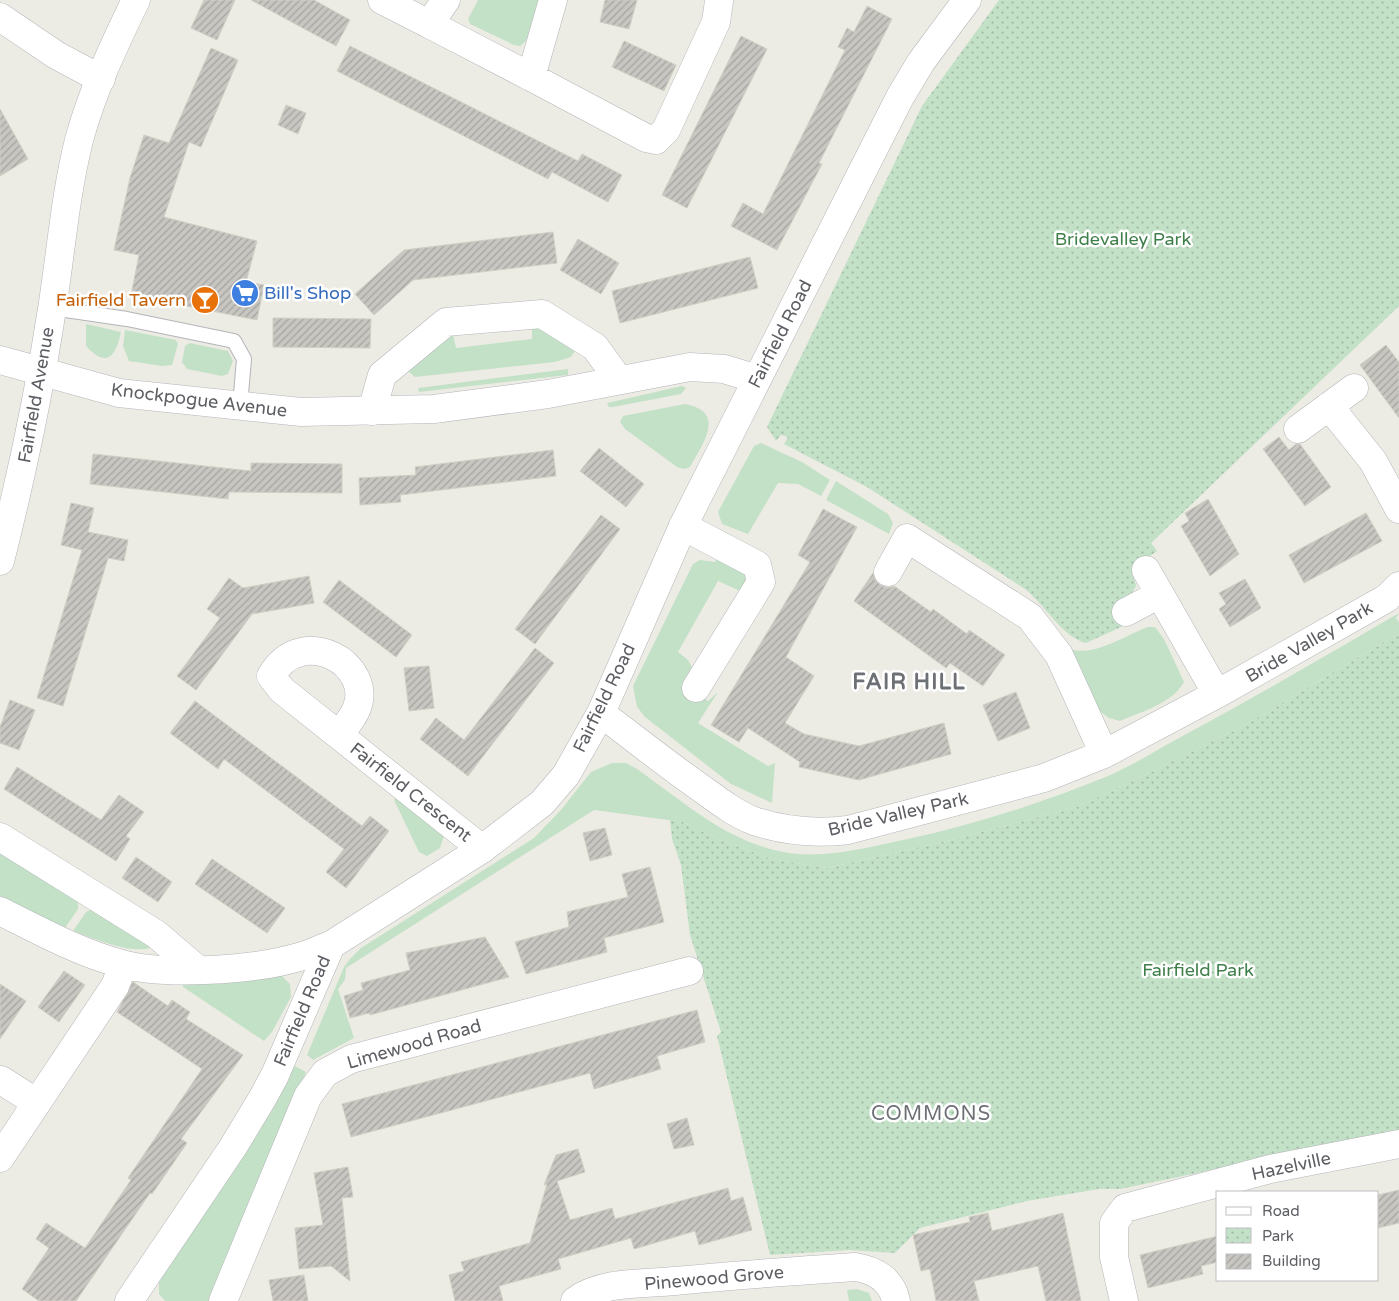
<svg xmlns="http://www.w3.org/2000/svg" width="1399" height="1301" viewBox="0 0 1399 1301" font-family="'Varela Round',sans-serif">
<style>
.green{fill:#c3e1c7}
.park{fill:url(#park-dots)}
.building{fill:url(#building-hatch);stroke:#d1cec3}
.lines{fill:none;stroke-linecap:round;stroke-linejoin:round}
.service-casing{stroke:#b4b5b9;stroke-width:16}
.minor-casing{stroke:#b4b5b9;stroke-width:29}
.tertiary-casing{stroke:#b4b5b9;stroke-width:29}
.service{stroke:#fff;stroke-width:14}
.minor{stroke:#fff;stroke-width:28}
.tertiary{stroke:#fff;stroke-width:28}
.labels{text-anchor:middle;stroke-width:5;stroke-linejoin:round;paint-order:stroke}
.park-label{font-size:18px;fill:#3f7f4a;stroke:#fff}
.shop-label{font-size:18px;fill:#366cbe;stroke:#fff;text-anchor:start}
.food-label{font-size:18px;fill:#c56008;stroke:#fff;text-anchor:end}
.street-label{font-size:18px;fill:#5c5e63;stroke:#fff}
.quarter-label{font-size:20px;letter-spacing:1px;fill:#6d7075;stroke:#fff}
.district-label{font-size:22px;font-weight:bold;letter-spacing:1px;fill:#6d7075;stroke:#fff}
</style>
<defs>
<pattern id="park-dots" width="8" height="8" patternUnits="userSpaceOnUse" patternTransform="scale(1.25)"><rect width="8" height="8" fill="#c3e1c7"/><path d="M2 2h.1M6 6h.1" fill="none" stroke="#a2baa5" stroke-width="1.8" stroke-linecap="round"/></pattern>
<pattern id="building-hatch" width="6" height="6" patternUnits="userSpaceOnUse" patternTransform="scale(1.25)"><rect width="6" height="6" fill="#c8c6c1"/><path d="M-1 1l2-2M0 6l6-6M5 7l2-2" fill="none" stroke="#a6a4a0"/></pattern>
</defs>
<rect width="100%" height="100%" fill="#edece4"/>
<path class="green" d="M478,0H540L526,41L520,46L514,45L470,24L468,19Z
M535,323L577,348L571,357L555,362L415,377L409,372L407,364L452,330L456,348L532,339V325Z
M86,324L121,332C116,356 107,369 86,346Z
M125,330L176,340L178,344L172,365L162,366L129,361L123,346Z
M190,343L228,351L233,361L228,374L222,376L187,369L182,362L185,346Z
M568,369V375L419,392L418,388Z
M682,386L686,388L681,394L613,407H609L607,403Z
M685,404C727,412 703,443 690,467L684,469L677,467L625,429L620,422L623,416Z
M761,443L802,462L830,480L821,496L798,484L778,483L748,534L722,524L718,512L754,446Z
M836,481L888,514L893,523L889,534L826,500Z
M718,556L741,568L748,579L744,588L740,591L718,581L678,652L688,660L692,667L683,683L708,701L718,692L698,723L768,766L775,763L772,803L731,784L645,717L637,707L633,686L693,564L700,560L715,562Z
M1399,613L1396,618L1399,622V633L1247,724L1129,783L1077,807L951,840L827,868L771,859L713,837L683,822L594,810L346,968L345,980L338,989L354,1038L313,1060L307,1055L344,967L350,959L361,948L534,838L561,810L591,772L612,763H626L637,769C681,800 720,836 774,850C818,861 860,849 903,840C973,825 1042,803 1108,776C1136,764 1163,746 1190,732C1261,694 1330,653 1399,613Z
M1148,627H1155L1164,639L1184,682C1173,703 1141,712 1120,721L1109,718L1097,709L1068,648C1092,659 1125,635 1148,627Z
M396,797L444,836L440,848L427,856L419,852L394,800Z
M0,847L78,901V909L65,928L27,911L0,896Z
M92,909L155,946C136,957 93,938 73,931L86,912Z
M280,974L290,984L291,997L272,1032L264,1041L183,987V983Z
M293,1065L306,1072L211,1301H165L159,1294V1280Z
M857,1289L869,1293L872,1301H849L847,1290Z"/>
<path class="park" d="M999,0H1399V306L1151,543L1157,551L1132,569L1136,586L1132,593L1118,601L1130,623L1086,643C1062,637 1046,606 1025,589L867,487L784,444L788,437L781,435L776,441L767,427L922,106Z
M1399,633V1131L1120,1189H1099L1027,1201L920,1228L895,1253L849,1250L770,1255L717,1036L721,1032L690,935L681,865L672,839L670,820L683,822L713,837L771,859L827,868L951,840L1077,807L1129,783L1247,724Z"/>
<path class="building" d="M204,0H235L217,40L191,28Z
M251,0H314L350,20L336,46Z
M605,0H637L629,29L600,22Z
M867,6L892,19L819,163L822,164L777,250L731,226L743,203L763,214L845,50L838,47L847,28L854,32Z
M741,36L767,49L687,208L662,195Z
M624,41L676,65L664,91L612,67Z
M350,46L578,161L582,154L622,175L608,202L552,172L548,179L337,71Z
M211,48L238,60L201,147L189,142L164,217L257,241L246,282L264,285L257,320L131,295L139,255L114,250L130,178L144,135L169,143Z
M286,105L306,113L298,134L278,125Z
M0,109L28,159L0,176Z
M553,232L557,263L413,280L374,315L355,294L404,250Z
M578,239L619,263L601,294L560,270Z
M750,257L758,288L620,323L612,291Z
M273,318L371,319L370,348L273,347Z
M1386,345L1399,362V418L1360,365Z
M1279,437L1289,450L1296,444H1300L1331,487L1305,506L1263,449Z
M599,448L644,484L626,507L580,471Z
M553,450L556,476L400,495L401,502L360,505L359,478L416,475L415,467Z
M93,454L251,471V463L342,464V493L229,492L228,499L90,484Z
M1208,499L1239,554L1210,576L1181,526L1189,521L1185,513Z
M71,503L94,508L88,532L128,540L124,561L108,558L63,706L37,698L82,550L61,545Z
M823,509L857,527L786,657L814,676L785,723L804,734L859,746L944,723L951,754L859,780L799,767L800,762L748,728L739,742L711,725L810,562L798,555Z
M1366,513L1382,541L1304,583L1289,555Z
M601,515L620,529L535,644L515,629Z
M873,573L875,580L880,585L888,588L894,586L931,612L933,609L967,634L969,630L1005,655L983,686L950,663L946,668L854,601Z
M309,576L314,603L252,614L196,690L177,676L220,618L207,609L229,578L243,588Z
M1245,579L1261,608L1230,627L1219,609L1226,604L1219,593Z
M339,580L412,635L396,657L323,602Z
M535,648L554,663L468,776L420,739L436,718L464,740Z
M429,666L434,708L409,711L404,668Z
M1016,692L1030,728L998,741L983,705Z
M10,700L35,710L19,750L0,743V727Z
M195,701L362,826L370,816L389,831L346,888L326,872L344,849L224,759L218,769L170,733Z
M17,767L101,820L119,795L144,812L126,836L130,839L116,861L4,789Z
M605,828L612,855L590,861L583,833Z
M136,857L172,882L158,902L122,878Z
M212,859L285,908L267,933L195,884Z
M650,867L664,922L604,938L607,952L526,974L515,942L569,927L567,912L628,897L622,874Z
M485,937L509,977L370,1015L369,1013L350,1018L344,996L363,990L361,983L410,970L406,953Z
M64,971L85,985L59,1022L38,1007Z
M133,982L168,1006L172,1000L190,1012L186,1019L243,1055L181,1139L187,1143L152,1194L150,1193L76,1301H39L22,1289L49,1248L36,1239L46,1223L85,1248L131,1180L128,1178L202,1069L117,1012Z
M0,984L26,1001L0,1039Z
M697,1010L705,1042L657,1056L661,1069L594,1089L590,1073L351,1137L342,1104Z
M687,1118L694,1145L674,1149L667,1124Z
M578,1149L585,1172L557,1181L570,1220L612,1208L615,1219L728,1188L731,1201L743,1197L752,1230L699,1245L695,1231L634,1249L631,1238L558,1259L561,1269L499,1286L503,1301H455L449,1275L464,1271L461,1262L530,1243L547,1184L544,1185L556,1155Z
M348,1167L353,1197L342,1198L350,1281L331,1266L299,1269L295,1228L323,1225L314,1173Z
M1399,1190V1223L1378,1228V1195Z
M988,1213L992,1231L1063,1213L1081,1301H1046L1038,1266L974,1281L979,1301H936L930,1269L921,1271L913,1235L970,1222L969,1217Z
M1218,1236V1262L1201,1266L1203,1274L1148,1288L1140,1255Z
M304,1275L308,1301H273L269,1280Z"/>
<g class="lines">
<defs>
<path id="service" d="M52,308L127,319L234,341L244,359L240,406"/>
<path id="minor" d="M382,0L429,24L446,0
M553,0L531,77L646,138L656,140L666,130L716,22L719,1
M0,17L56,55L101,79
M429,24L531,77
M1329,406L1373,461L1399,509
M372,411L382,375L446,322L542,314L595,347L619,380
M1298,429L1354,388
M683,526L757,565L761,582L696,688
M1146,570L1217,694
M888,572L907,538L1030,617L1059,655L1104,754
M1126,612L1160,594
M601,713C635,739 669,766 705,791C720,802 736,814 754,821C784,831 816,834 848,830L1044,778L1104,754L1217,694L1387,598L1399,586
M339,735C345,727 352,719 356,710C376,665 302,622 271,676L282,690L482,849
M0,837L156,934L197,969
M0,911C38,930 80,953 122,964C165,976 256,970 299,957C310,954 320,949 331,945
M1,1080L37,1103
M0,1158L115,986L123,965
M223,1301L308,1096L325,1073L351,1059L689,971
M575,1301C601,1281 644,1284 675,1281C735,1275 795,1271 855,1267C875,1270 892,1280 896,1301
M1124,1301L1114,1257V1223L1125,1208L1270,1169L1399,1144"/>
<path id="tertiary" d="M0,360L119,393L301,412L434,409L548,394L690,367L724,369L757,379
M0,561C21,478 39,394 52,309C61,252 65,196 79,140C92,92 114,45 136,0
M129,1301L233,1147L262,1099L275,1075L331,945L482,849L542,803L566,775L601,713L683,526L900,97L921,62L967,0"/>
</defs>
<use href="#service" class="service-casing"/>
<use href="#minor" class="minor-casing"/>
<use href="#tertiary" class="tertiary-casing"/>
<use href="#service" class="service"/>
<use href="#minor" class="minor"/>
<use href="#tertiary" class="tertiary"/>
</g>
<defs>
<symbol id="supermarket-disc" viewBox="-11 -11 22 22"><circle r="9.5" fill="#3f7fe0" stroke="#fff"/><path d="M-6-5.5h2.5l.6 2H6L4.5 2H-2.5L-4.4-4H-6ZM-1.5 3.2a1.3 1.3 0 1 0 .1 0ZM3 3.2a1.3 1.3 0 1 0 .1 0Z" fill="#fff"/></symbol>
<symbol id="bar-disc" viewBox="-11 -11 22 22"><circle r="9.5" fill="#e8710a" stroke="#fff"/><path d="M-6-5H6L.8 .8V4.5H3.5V6h-7V4.5H-.8V.8Z" fill="#fff"/></symbol>
</defs>
<g fill-rule="evenodd">
<use href="#supermarket-disc" x="229" y="277" width="32" height="32"/>
<use href="#bar-disc" x="189" y="284" width="32" height="32"/>
</g>
<g class="labels">
<g class="park-label">
<text x="1123" y="245">Bridevalley Park</text>
<text x="1198" y="976">Fairfield Park</text>
</g>
<g class="shop-label">
<text x="264" y="299">Bill's Shop</text>
</g>
<g class="food-label">
<text x="186" y="306">Fairfield Tavern</text>
</g>
<g class="street-label">
<text transform="translate(780 334) rotate(-63)" y="6">Fairfield Road</text>
<text transform="translate(36 395) rotate(-80)" y="6">Fairfield Avenue</text>
<text transform="translate(199 400) rotate(7)" y="6">Knockpogue Avenue</text>
<text transform="translate(1309 642) rotate(-30)" y="6">Bride Valley Park</text>
<text transform="translate(604 698) rotate(-64)" y="6">Fairfield Road</text>
<text transform="translate(411 792) rotate(38)" y="6">Fairfield Crescent</text>
<text transform="translate(898 814) rotate(-13)" y="6">Bride Valley Park</text>
<text transform="translate(302 1011) rotate(-67)" y="6">Fairfield Road</text>
<text transform="translate(414 1044) rotate(-16)" y="6">Limewood Road</text>
<text transform="translate(1291 1166) rotate(-12)" y="6">Hazelville</text>
<text transform="translate(714 1278) rotate(-5)" y="6">Pinewood Grove</text>
</g>
<g class="quarter-label">
<text x="931" y="1120">COMMONS</text>
</g>
<g class="district-label">
<text x="909" y="689">FAIR HILL</text>
</g>
</g>
<rect x="1216" y="1191" width="162" height="90" fill="#ffffff" stroke="#bebfc1"/>
<rect x="1226" y="1207" width="25" height="8" fill="#ffffff" stroke="#bebfc1"/>
<text x="1262" y="1216" font-size="15" fill="#5c5e63">Road</text>
<rect x="1226" y="1228" width="25" height="15" fill="url(#park-dots)" stroke="#bebfc1"/>
<text x="1262" y="1241" font-size="15" fill="#5c5e63">Park</text>
<rect x="1226" y="1254" width="25" height="15" fill="url(#building-hatch)" stroke="#bebfc1"/>
<text x="1262" y="1266" font-size="15" fill="#5c5e63">Building</text>
</svg>
